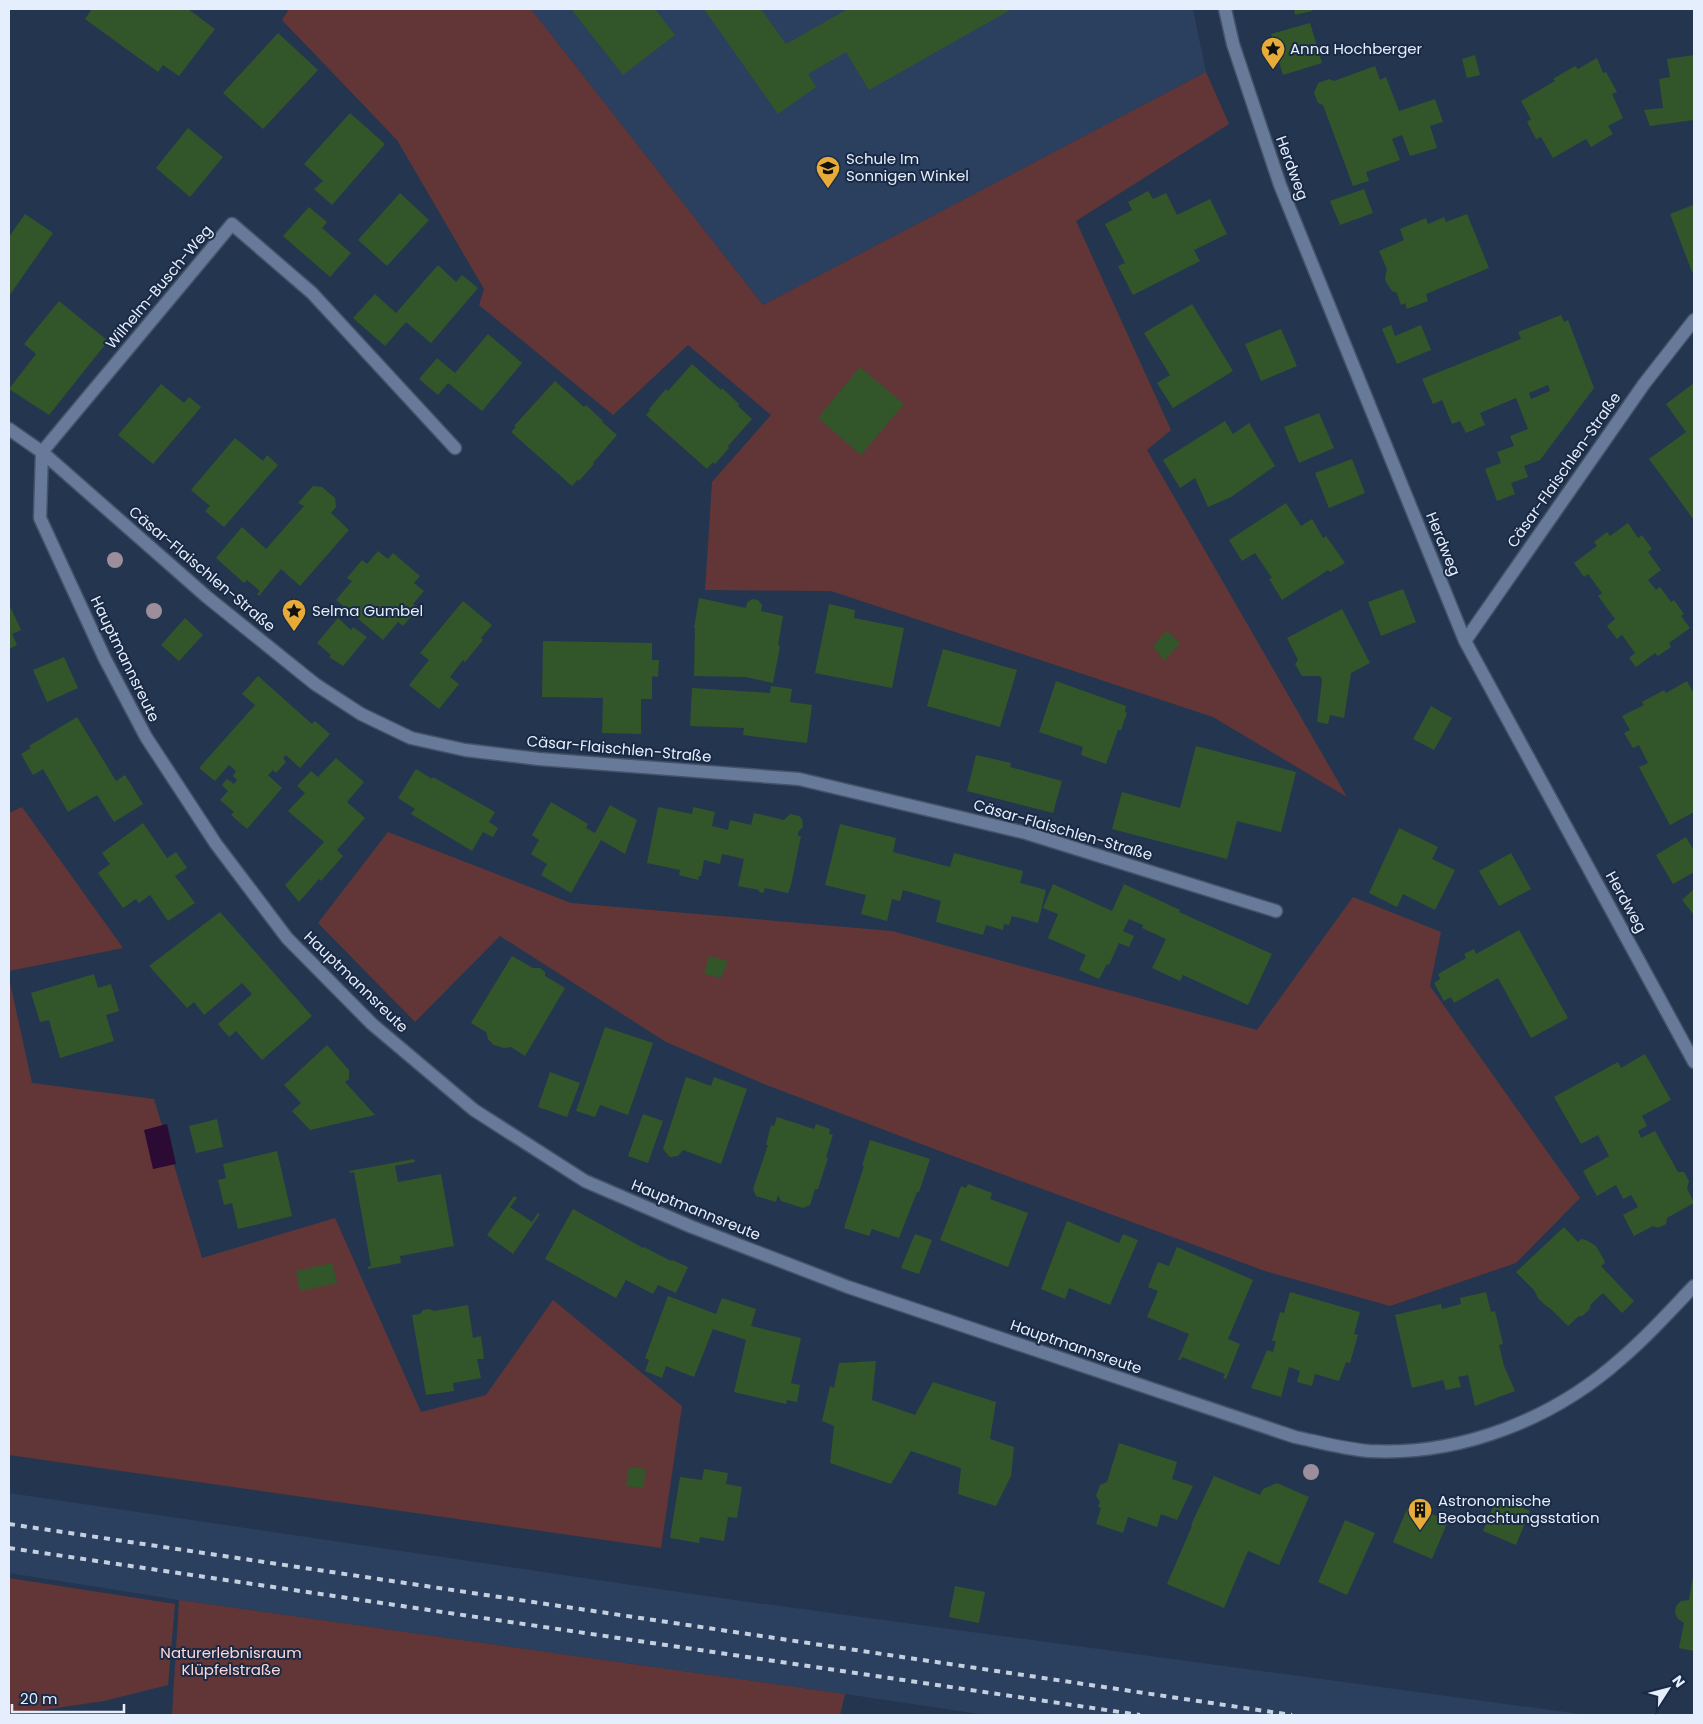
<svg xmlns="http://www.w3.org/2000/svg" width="1703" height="1724" viewBox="0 0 1703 1724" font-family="Poppins,sans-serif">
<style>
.built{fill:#2b3f5f}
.green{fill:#623637}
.water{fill:#2b0b33}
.building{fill:#32562a;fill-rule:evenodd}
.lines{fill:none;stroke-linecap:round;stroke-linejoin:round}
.minor-casing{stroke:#445369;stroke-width:15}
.minor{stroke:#677a99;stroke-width:12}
.rail{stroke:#c4cfdf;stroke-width:4;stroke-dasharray:6 6;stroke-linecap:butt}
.tree{fill:#9c8e9a}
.labels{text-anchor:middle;stroke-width:4;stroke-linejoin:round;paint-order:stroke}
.poi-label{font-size:15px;fill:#e5eefc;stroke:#1a2a45;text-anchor:start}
.street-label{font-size:15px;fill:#e5eefc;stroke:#1a2a45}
.park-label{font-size:15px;fill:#ffd7d6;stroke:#1a2a45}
</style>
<rect width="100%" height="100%" fill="#243550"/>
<path class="built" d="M531,9H1193L1206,72L763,305Z
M9,1493L713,1597L1588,1715H986L845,1694L179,1600L9,1573Z"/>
<path class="green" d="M289,9H531L763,305L1206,72L1229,124L1076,221L1171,430L1147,450L1347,797L1213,717L831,591L705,590L712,482L771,415L688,345L613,415L479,305L484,289L397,140L282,20Z
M22,807L123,948L9,971V813Z
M388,832L571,903L892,931L1257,1030L1353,897L1441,932L1430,986L1580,1198L1516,1263L1390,1306L1265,1271L937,1150L764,1084L666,1042L500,936L415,1022L318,923Z
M9,978L32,1083L154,1099L202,1258L335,1218L421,1412L486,1395L553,1300L682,1406L661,1548L9,1455Z
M9,1578L175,1604L168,1685L104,1701L9,1715Z
M179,1600L845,1694L840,1715H172Z"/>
<path class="water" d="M167,1124L176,1164L153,1169L144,1130Z"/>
<path class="building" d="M92,9H188L215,29L179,76L163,65L158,72L85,19Z
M571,9H655L675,35L623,75Z
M704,9H761L786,44L848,9H1012L869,90L846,52L808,74L816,87L778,114Z
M1294,9H1311L1312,11L1295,15Z
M1310,23L1322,63L1283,75L1271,34Z
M278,33L318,70L263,129L223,93Z
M1475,55L1480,75L1467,78L1462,59Z
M1694,55V120L1650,126L1644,110L1663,108L1659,79L1670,77L1667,59Z
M1597,58L1603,73L1606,72L1617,92L1612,94L1623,118L1608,126L1613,134L1591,147L1586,139L1553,158L1541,137L1536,139L1527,122L1531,119L1521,101L1555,81L1553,79L1575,66L1578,69Z
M1375,66L1380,80L1386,77L1399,111L1435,99L1443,122L1430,126L1437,148L1410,156L1402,135L1392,139L1400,160L1366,172L1369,181L1353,186L1323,105L1318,103L1314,93L1318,83L1329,79L1334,81Z
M350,113L385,144L332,205L314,189L323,181L304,164Z
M188,128L223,157L190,197L156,168Z
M1364,189L1373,213L1340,225L1330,201Z
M1148,191L1153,199L1166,193L1177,215L1210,199L1227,234L1194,250L1200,261L1133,295L1118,266L1125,263L1105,224L1132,210L1128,202Z
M400,193L429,220L387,266L358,240Z
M1693,205L1694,209V271L1692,272L1670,214Z
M309,207L327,222L322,228L351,253L330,277L283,236Z
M25,214L53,233L9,296V237Z
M1467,214L1489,268L1426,294L1428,301L1407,309L1405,303L1401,305L1397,293L1392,291L1386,282L1385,278L1387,269L1379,251L1404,240L1400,229L1426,218L1428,224L1444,217L1446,222Z
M438,265L456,282L462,275L478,288L431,343L406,322L385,346L353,318L375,294L396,313Z
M59,301L108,341L49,415L9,389L36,354L24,344Z
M1192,304L1233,371L1173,408L1157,383L1170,375L1144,333Z
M1561,315L1564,322L1568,320L1594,388L1540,460L1524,466L1528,477L1511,483L1515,494L1497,501L1485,469L1501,463L1497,452L1514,446L1510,436L1528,429L1516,398L1480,413L1485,425L1466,433L1460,421L1452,424L1442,400L1433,404L1422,379L1521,339L1518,332ZM1548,385L1550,391L1531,399L1529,393Z
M1391,325L1395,336L1421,325L1431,350L1397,364L1382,329Z
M1281,329L1297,366L1261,381L1245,344Z
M488,334L522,363L482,411L448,383L438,395L419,379L437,358L455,373Z
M692,364L721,390L722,388L739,404L738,406L752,419L728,446L729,448L715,464L713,462L707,469L646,415L650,410L649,409L666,389L668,391Z
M860,367L904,404L861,455L818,418Z
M555,381L584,407L586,405L603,421L602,422L617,435L593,463L594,464L579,481L578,479L572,486L511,432L516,427L514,426Z
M1694,383V520L1649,459L1686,432L1666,404Z
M161,384L184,403L189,397L201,407L153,464L118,435Z
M1319,413L1334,448L1299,463L1284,427Z
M1225,421L1233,434L1249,423L1275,466L1231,497L1208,507L1195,478L1180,488L1163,460Z
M235,438L263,461L267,455L278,465L224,527L205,511L210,506L191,490Z
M1352,459L1365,493L1329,508L1315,473Z
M313,486L322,487L335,498L336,507L331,513L349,530L300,586L281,569L259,596L257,594L260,591L247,580L244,583L216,558L242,527L266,549L304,506L298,503Z
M1286,503L1301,526L1312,519L1323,538L1326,536L1345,563L1330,572L1328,570L1282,600L1269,579L1272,578L1255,553L1242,561L1229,540Z
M1628,523L1638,538L1642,535L1652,549L1648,552L1661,570L1648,580L1656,590L1660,587L1671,602L1674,600L1684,614L1681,616L1690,628L1669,643L1671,647L1658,656L1655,653L1636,667L1629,658L1635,653L1622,635L1617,639L1607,626L1615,619L1598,596L1602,593L1588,574L1584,577L1574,563L1597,546L1594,542L1607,532L1610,536Z
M378,551L388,559L393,553L420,576L414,583L424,591L413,604L418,608L403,626L398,622L383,640L336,600L352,581L347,578L362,560L367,564Z
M1403,589L1416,622L1381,636L1368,602Z
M699,598L746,608L747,603L752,599L758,600L762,605L761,611L783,616L778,645L780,646L773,683L745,677L694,676L695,628H694Z
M463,601L492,625L481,638L483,640L465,662L463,660L450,677L459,684L439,709L409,685L429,660L420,653Z
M9,604L21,630L12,634L17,645L9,649Z
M829,604L855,610L854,618L904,628L892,688L815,673Z
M1342,609L1370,663L1351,673L1344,718L1330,715L1328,724L1317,722L1322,680L1320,676H1302L1295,664L1298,660L1287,638Z
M185,618L203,635L179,661L161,645Z
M338,618L351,630L353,627L367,637L343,666L329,657L331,655L317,643Z
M1167,631L1180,643L1164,661L1153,646Z
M543,641L652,643V660H659L658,677L652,676V699H641V734L602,733L603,698L542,697Z
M943,649L1017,670L1000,727L927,706Z
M64,657L78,688L47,702L33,670Z
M258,676L312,724L315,721L330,734L300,768L286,755L283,758L286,762L276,773L273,770L268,775L282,788L247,829L231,815L234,812L220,800L228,791L222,785L227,779L234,784L237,780L233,776L236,771L229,765L215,781L199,768L255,705L242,694Z
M1056,681L1126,706L1125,712L1127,713L1121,730H1118L1106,764L1081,755L1083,747L1039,732Z
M1687,681L1694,694V812L1670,825L1639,767L1648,763L1639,745L1633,748L1624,733L1630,730L1622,716L1644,705L1642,702L1664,690L1666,693Z
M771,686L792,689L790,702L812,705L807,743L743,735L744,728L690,726L692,688L770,693Z
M1431,706L1452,718L1434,750L1413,739Z
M77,717L116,781L125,775L143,804L114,822L97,795L68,812L43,769L33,775L21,754L31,748L29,746Z
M1196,746L1296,772L1281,832L1237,821L1227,859L1112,829L1122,792L1180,808Z
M976,755L1011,763L1010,767L1062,781L1053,813L967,791Z
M336,758L364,782L347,802L365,818L337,850L343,856L321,881L319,879L299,902L285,885L324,842L288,811L305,793L297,786L311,771L318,777Z
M416,769L432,779L433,777L495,812L489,822L498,828L493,837L483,832L472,851L411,814L415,809L398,798Z
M551,802L588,824L586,828L595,833L610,805L637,820L625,854L601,840L571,893L541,875L547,864L531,854L539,840L532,835Z
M658,807L692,814L693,807L715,812L712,826L728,830L730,820L751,825L754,813L784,820L790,814L799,816L802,819L803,827L798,832V836H801L791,885L788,893L765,888L763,893L759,892V890L738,886L744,859L722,854L720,864L704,860L701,876H699L698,880L679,875L680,870L647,863Z
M143,823L167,858L176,852L187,868L175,876L195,903L168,921L150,895L139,903L136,899L123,908L98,873L110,864L102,853Z
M840,824L896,838L893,852L950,867L954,853L1023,871L1020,883L1046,890L1038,923L1012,916L1009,925L1004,924L1003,930L986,925L983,935L936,922L941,901L903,890L900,901L892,899L887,921L861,914L866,895L825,885Z
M1399,828L1438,847L1432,859L1455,870L1435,910L1403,894L1397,907L1369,893Z
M1686,837L1694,851V872L1673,884L1656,855Z
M1511,853L1531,889L1499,906L1479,871Z
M1053,884L1112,911L1124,884L1180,910L1179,912L1272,954L1248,1005L1183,975L1180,981L1152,968L1166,939L1142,928L1143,925L1129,919L1123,931L1134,936L1129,947L1119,943L1109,965L1107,964L1099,979L1079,970L1086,955L1048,938L1058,914L1043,908Z
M1694,889V915L1682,900Z
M220,912L312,1016L262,1060L236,1031L229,1037L218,1024L252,994L242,983L204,1015L194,1002L187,1008L149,966Z
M1519,930L1568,1018L1531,1038L1498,978L1454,1003L1451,997L1444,1001L1434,983L1440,979L1438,974L1466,958L1464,954L1474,949L1476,954Z
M512,956L533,968H540L545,972V976L565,988L525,1056L511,1047L504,1048L494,1045L488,1039L486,1032L471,1023Z
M709,956L728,961L721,978L704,974Z
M94,974L98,988L111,984L119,1011L106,1015L114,1041L60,1058L49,1020L40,1022L31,993Z
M605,1027L653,1043L628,1115L600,1105L595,1117L576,1111Z
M327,1045L349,1070V1079L345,1082L375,1115L310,1130L292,1111L301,1103L284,1085Z
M1645,1054L1671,1100L1642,1116L1647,1126L1638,1131L1641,1138L1655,1131L1678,1172H1684L1689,1181L1687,1188L1694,1203L1667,1218L1666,1224L1658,1228L1653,1226L1634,1236L1623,1215L1638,1207L1631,1195L1623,1199L1616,1185L1597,1196L1583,1171L1609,1156L1598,1135L1581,1144L1554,1097L1618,1062L1621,1068Z
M550,1072L580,1083L567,1117L538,1107Z
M686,1077L711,1086L714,1077L747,1089L721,1164L683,1150L678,1156L670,1157L663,1149Z
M643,1114L663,1121L648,1163L628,1156Z
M777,1117L814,1129L816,1124L830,1129L829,1134L833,1135L826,1157L828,1158L818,1189H815L810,1205L803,1208L781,1201L778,1195L776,1202L756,1196L753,1189L768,1145H766L771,1125L774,1126Z
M217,1119L223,1147L196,1153L189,1126Z
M870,1140L930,1159L919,1192H917L899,1238L872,1229L869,1236L844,1228L864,1166H862Z
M277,1151L292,1216L238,1229L232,1203L224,1205L218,1180L226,1178L223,1164Z
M414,1159L415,1162L395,1166L398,1182L441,1174L454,1246L400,1256L401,1263L368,1269V1267L371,1266L354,1172L350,1173L349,1171Z
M968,1184L992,1193L990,1199L1028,1213L1008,1267L940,1240L961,1186L966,1188Z
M514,1196L517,1198L510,1207L532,1222L538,1213L540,1214L513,1254L487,1235Z
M573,1209L643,1248L644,1247L671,1261L672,1260L688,1267L676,1293L658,1285L653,1294L626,1280L616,1298L545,1259Z
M1067,1221L1119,1243L1123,1234L1138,1240L1110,1305L1069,1288L1065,1299L1041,1289Z
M1564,1227L1578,1242L1581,1239L1586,1240L1596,1246L1604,1260L1605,1263L1601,1266L1634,1301L1622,1313L1603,1293L1591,1304L1589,1310L1582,1316H1579L1568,1326L1552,1310L1545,1305L1538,1298L1534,1290L1516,1272Z
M915,1234L932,1240L919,1274L901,1268Z
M1177,1247L1253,1280L1228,1339L1240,1344L1226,1379L1223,1378L1225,1374L1182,1357L1180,1360H1178L1189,1334L1147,1317L1158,1291L1148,1287L1158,1262L1169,1266Z
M332,1263L337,1283L300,1291L296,1271Z
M1290,1292L1360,1312L1354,1334L1358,1335L1350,1363L1346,1362L1339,1381L1315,1374L1312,1386L1297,1382L1300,1371L1289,1367L1281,1397L1251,1388L1267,1350L1273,1352L1276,1341H1272L1280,1312L1284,1313Z
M1486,1292L1491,1312L1495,1311L1503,1344L1499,1345L1504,1366L1515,1391L1475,1406L1468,1375L1458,1377L1461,1387L1446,1390L1443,1380L1412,1388L1395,1315L1441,1304L1442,1309L1461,1304L1460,1298Z
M668,1296L716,1314L722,1298L756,1309L751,1326L801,1338L791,1383L800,1385L797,1402L787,1400L786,1404L734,1392L746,1340L713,1329L694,1377L666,1366L662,1378L645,1371L649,1360L645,1358Z
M468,1305L473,1338L481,1336L484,1359H477L481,1378L453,1383L454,1391L426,1395L412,1315L420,1314L423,1310L429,1309L434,1311Z
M876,1361L872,1400L915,1415L933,1382L996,1402L990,1439L1014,1447L1011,1476L996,1506L958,1494L961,1468L911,1451L891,1484L830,1463L834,1426L822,1421L830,1386L834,1388L839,1363Z
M1119,1443L1177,1462L1172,1479L1193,1486L1177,1520L1161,1514L1157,1527L1128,1517L1123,1533L1096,1524L1101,1508L1098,1507L1100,1502L1096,1496L1100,1485L1107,1482Z
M629,1467L646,1469L643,1488L626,1486Z
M704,1469L728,1473L726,1484L742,1487L737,1518L728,1517L724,1541L700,1537L699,1543L670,1538L680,1477L702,1480Z
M1214,1476L1260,1495L1263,1489L1277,1483L1309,1497L1279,1565L1248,1551L1224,1608L1167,1584L1192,1526L1191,1525Z
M1497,1497L1530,1511L1516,1545L1483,1531Z
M1409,1504L1448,1521L1432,1559L1393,1542Z
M1345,1520L1375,1533L1347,1595L1318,1582Z
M1693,1576H1694V1651L1679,1648L1684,1623L1678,1619L1675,1613L1676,1606L1681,1601L1689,1600Z
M955,1586L985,1592L979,1623L949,1617Z"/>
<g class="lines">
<defs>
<path id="minor" d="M1225,9L1233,44L1280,185L1465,641L1694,1062
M9,429L42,452L40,518L105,659L146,737L216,844L287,938L372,1024L474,1110L585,1181L692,1227L848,1287L1295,1437C1319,1442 1344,1449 1369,1451C1461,1456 1554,1419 1622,1358C1648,1336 1671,1310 1694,1286
M455,448L312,293L232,224L42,452L207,597L315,684L361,714L411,738L465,750L539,759L799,779L1026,833L1276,911
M1465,641L1644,384L1694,320"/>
</defs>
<use href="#minor" class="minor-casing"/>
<use href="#minor" class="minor"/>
<path class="rail" d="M9,1524L1292,1715
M9,1548L1140,1715"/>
</g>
<g class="tree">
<circle cx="115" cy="560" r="8"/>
<circle cx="154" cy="611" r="8"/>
<circle cx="1311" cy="1472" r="8"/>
</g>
<defs>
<symbol id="sight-pin" viewBox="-11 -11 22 30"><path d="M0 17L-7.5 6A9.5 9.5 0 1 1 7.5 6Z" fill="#e7ac37" stroke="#1a2a45"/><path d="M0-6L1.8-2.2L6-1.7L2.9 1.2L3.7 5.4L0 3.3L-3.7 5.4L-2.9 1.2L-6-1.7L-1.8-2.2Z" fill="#111"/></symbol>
<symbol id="school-pin" viewBox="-11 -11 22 30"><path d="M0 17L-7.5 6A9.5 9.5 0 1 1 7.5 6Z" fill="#e7ac37" stroke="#1a2a45"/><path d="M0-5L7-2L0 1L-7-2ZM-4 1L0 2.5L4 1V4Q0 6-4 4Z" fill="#111"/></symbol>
<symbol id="building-pin" viewBox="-11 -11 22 30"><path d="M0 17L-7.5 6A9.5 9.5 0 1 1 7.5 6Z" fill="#e7ac37" stroke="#1a2a45"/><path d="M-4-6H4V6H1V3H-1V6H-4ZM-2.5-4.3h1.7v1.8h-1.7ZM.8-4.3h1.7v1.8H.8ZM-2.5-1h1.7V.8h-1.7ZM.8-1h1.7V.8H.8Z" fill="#111"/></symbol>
</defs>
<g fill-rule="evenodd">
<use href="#sight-pin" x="1259" y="35" width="28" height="38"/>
<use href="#school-pin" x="814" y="154" width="28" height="38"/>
<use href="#sight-pin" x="280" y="597" width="28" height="38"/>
<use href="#building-pin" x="1406" y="1496" width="28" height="38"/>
</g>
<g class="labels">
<g class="poi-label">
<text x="1290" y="54">Anna Hochberger</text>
<text x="846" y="164">Schule Im<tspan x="846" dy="17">Sonnigen Winkel</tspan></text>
<text x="312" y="616">Selma Gumbel</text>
<text x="1438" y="1506">Astronomische<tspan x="1438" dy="17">Beobachtungsstation</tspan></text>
</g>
<g class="street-label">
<text transform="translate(1292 168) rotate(70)" y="5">Herdweg</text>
<text transform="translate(159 287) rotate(-50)" y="5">Wilhelm-Busch-Weg</text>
<text transform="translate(1564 470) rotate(-55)" y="5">Cäsar-Flaischlen-Straße</text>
<text transform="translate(1443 544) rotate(68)" y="5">Herdweg</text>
<text transform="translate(202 569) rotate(40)" y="5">Cäsar-Flaischlen-Straße</text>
<text transform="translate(125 659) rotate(64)" y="5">Hauptmannsreute</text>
<text transform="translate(619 749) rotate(5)" y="5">Cäsar-Flaischlen-Straße</text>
<text transform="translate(1063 830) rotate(16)" y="5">Cäsar-Flaischlen-Straße</text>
<text transform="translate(1626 902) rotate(61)" y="5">Herdweg</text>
<text transform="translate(356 982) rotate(44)" y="5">Hauptmannsreute</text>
<text transform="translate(696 1210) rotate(22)" y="5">Hauptmannsreute</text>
<text transform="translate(1076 1347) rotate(19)" y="5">Hauptmannsreute</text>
</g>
<g class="park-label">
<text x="231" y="1658">Naturerlebnisraum<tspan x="231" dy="17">Klüpfelstraße</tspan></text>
</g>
</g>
<rect width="1703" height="1724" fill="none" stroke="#e5eefc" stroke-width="20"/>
<g transform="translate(1668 1689) rotate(54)" stroke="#1a2a45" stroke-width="4" paint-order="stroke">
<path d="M0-4L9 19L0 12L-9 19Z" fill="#e5eefc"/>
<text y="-8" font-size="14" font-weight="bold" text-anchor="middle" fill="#e5eefc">N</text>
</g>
<path d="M12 1704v8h112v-8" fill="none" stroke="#e5eefc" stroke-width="2.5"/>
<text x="20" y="1704" font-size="15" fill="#e5eefc" stroke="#1a2a45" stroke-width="4" paint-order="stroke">20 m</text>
</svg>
